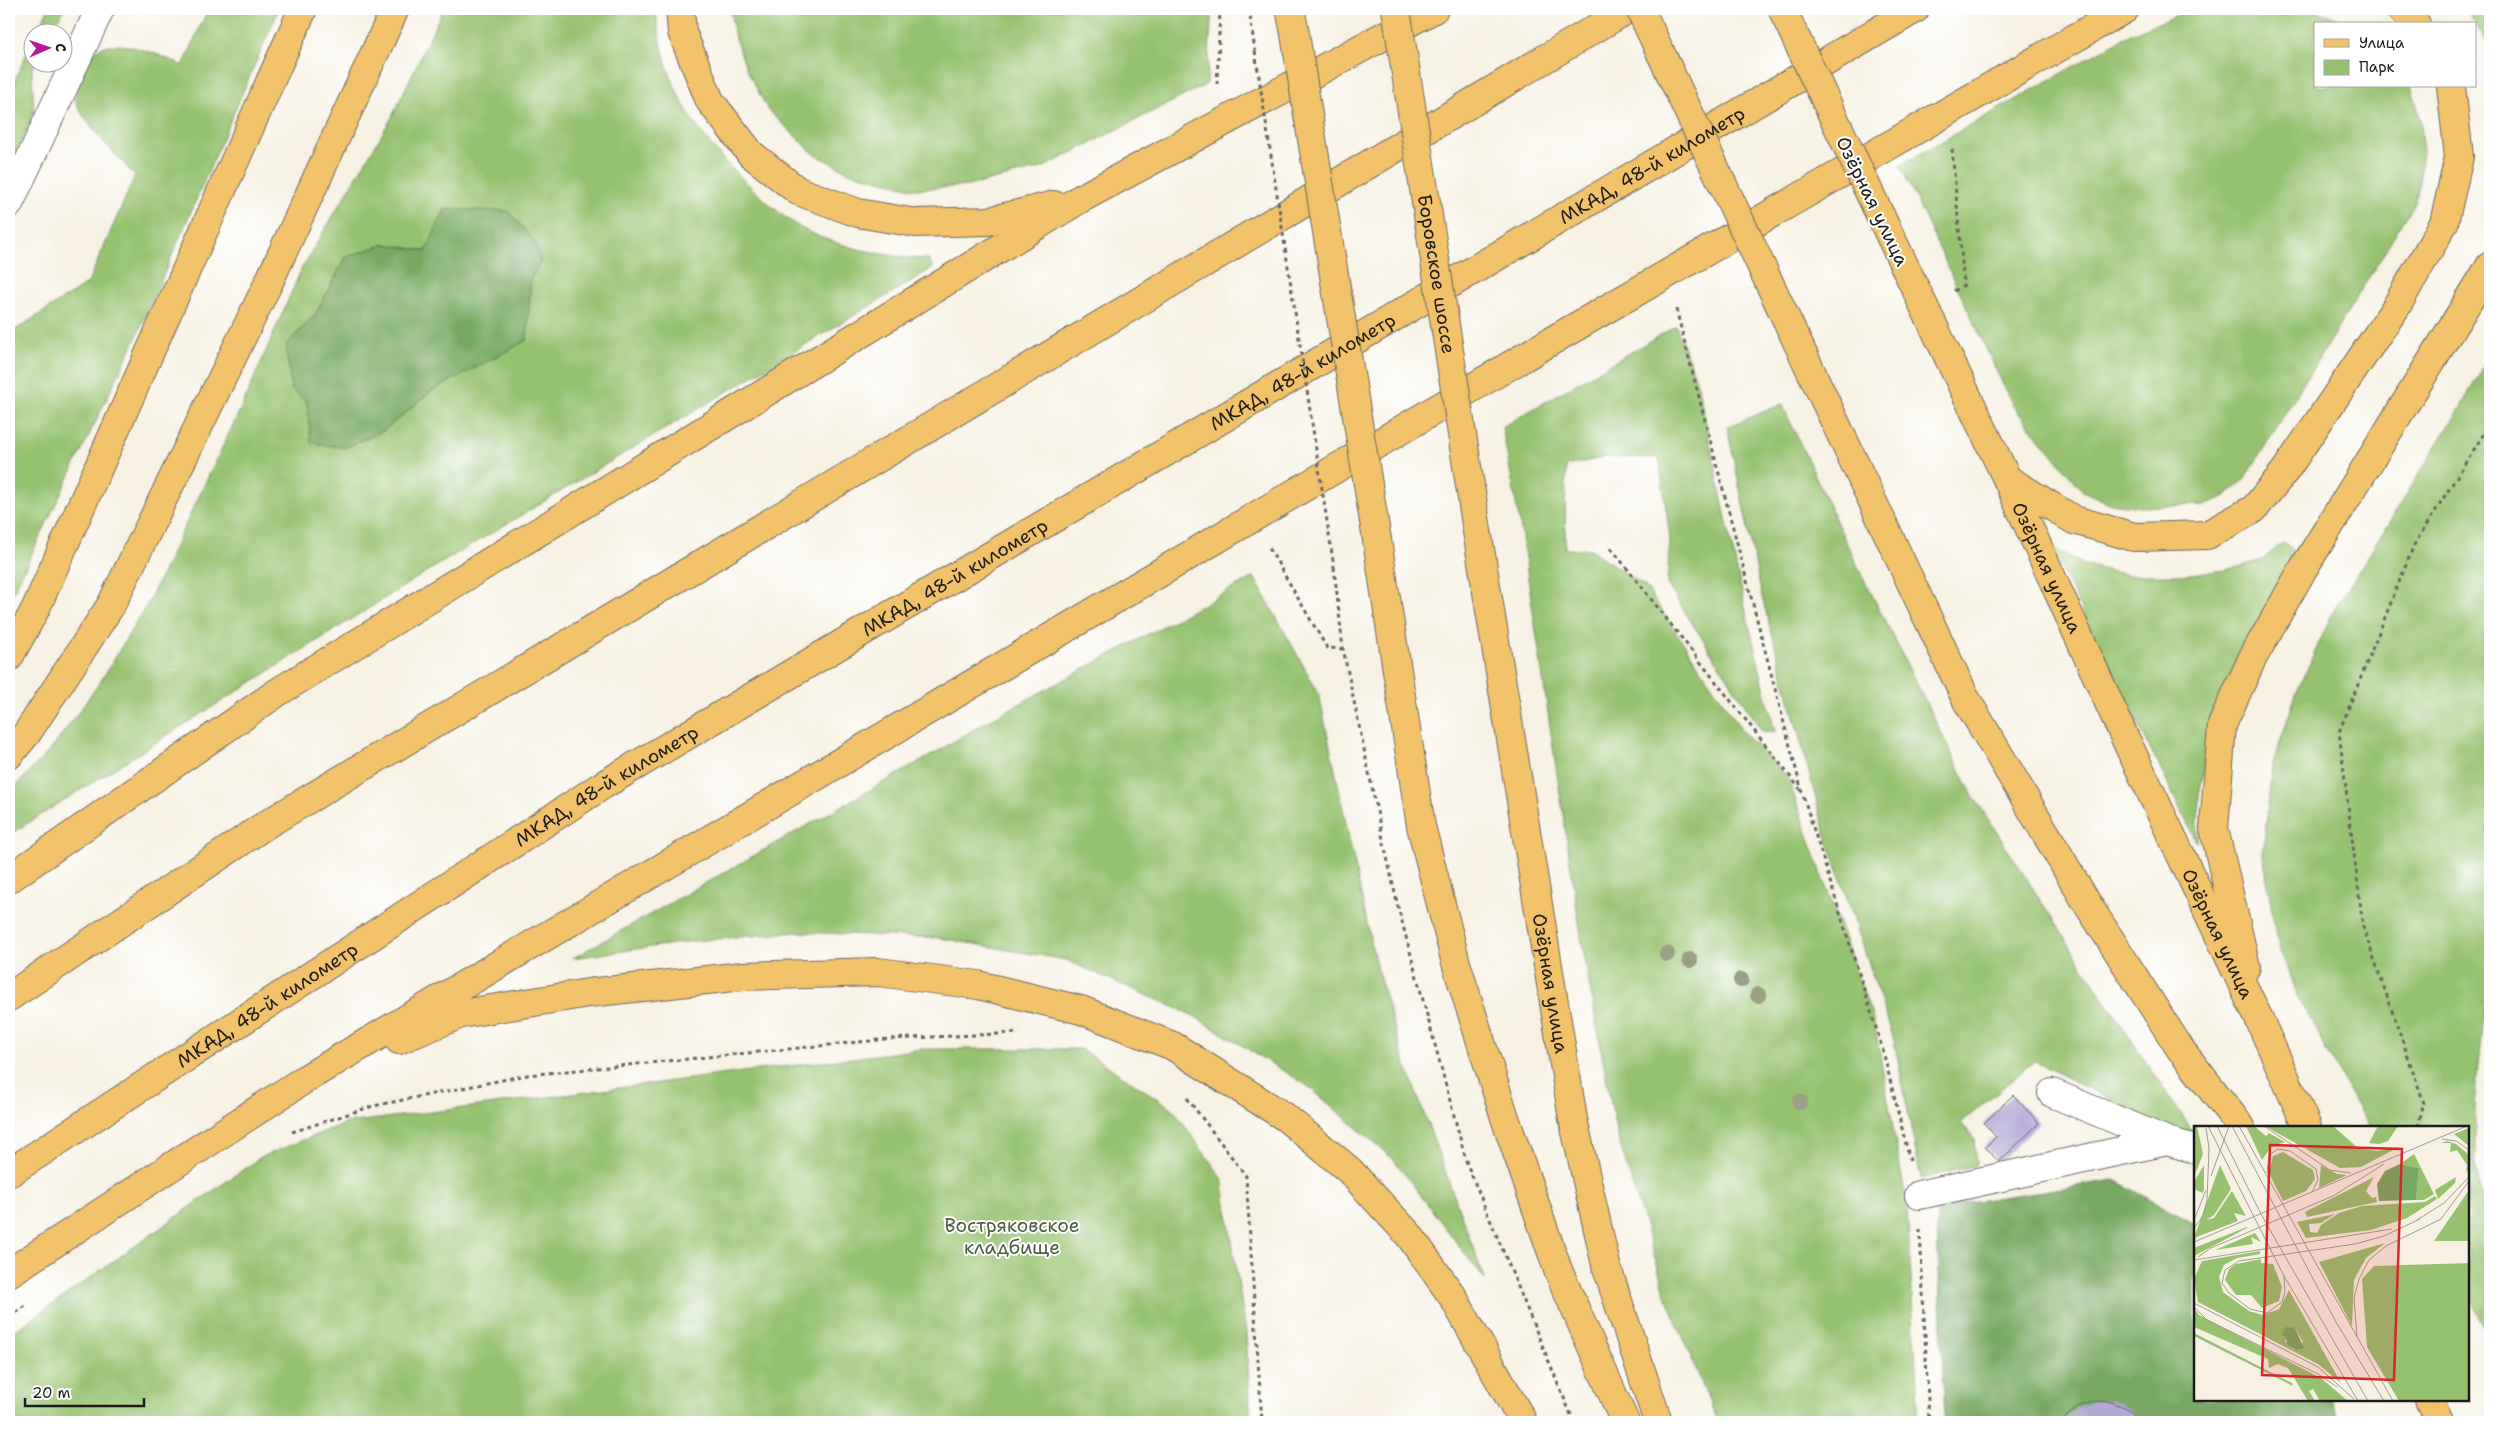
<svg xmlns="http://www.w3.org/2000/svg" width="2499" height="1431" viewBox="0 0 2499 1431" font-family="'Shantell Sans',sans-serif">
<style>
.green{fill:#96c270;stroke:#596f46;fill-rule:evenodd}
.forest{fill:#78a862;stroke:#4a623f}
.building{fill:#b3a8d5}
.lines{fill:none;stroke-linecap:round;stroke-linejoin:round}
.minor-casing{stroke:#686762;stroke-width:30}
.major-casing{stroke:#686762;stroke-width:30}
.highway-casing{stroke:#686762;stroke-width:30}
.path{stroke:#686762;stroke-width:3;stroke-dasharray:4 4;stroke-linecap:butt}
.minor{stroke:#fff;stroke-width:28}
.major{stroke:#f2c26a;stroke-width:28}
.highway{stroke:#f2c26a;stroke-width:28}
.major-bridge-casing{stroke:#686762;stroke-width:30;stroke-linecap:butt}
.path-bridge{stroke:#686762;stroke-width:3;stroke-dasharray:4 4;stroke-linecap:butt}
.major-bridge{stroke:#f2c26a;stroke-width:28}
.tree{fill:#99a088}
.labels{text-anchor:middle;stroke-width:4;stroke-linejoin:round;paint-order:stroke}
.street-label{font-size:19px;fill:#1c1c1c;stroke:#fff}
.park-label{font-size:19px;fill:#4d5e3e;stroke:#fff}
.inset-road{fill:none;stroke:#9f9c93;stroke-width:1}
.view{fill:#d62828;fill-opacity:0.15;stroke:#d62828;stroke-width:2.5}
.inset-edge{fill:none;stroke:#1c1c1c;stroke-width:2.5}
</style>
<rect width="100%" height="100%" fill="#fff"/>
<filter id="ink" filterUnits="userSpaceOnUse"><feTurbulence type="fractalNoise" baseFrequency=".02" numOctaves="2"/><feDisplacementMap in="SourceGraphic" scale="10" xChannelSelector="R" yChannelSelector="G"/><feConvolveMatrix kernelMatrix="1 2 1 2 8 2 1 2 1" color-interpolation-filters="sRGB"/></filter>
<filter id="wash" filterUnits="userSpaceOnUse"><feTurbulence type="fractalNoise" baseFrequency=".0096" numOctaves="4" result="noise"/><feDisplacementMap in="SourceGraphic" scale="20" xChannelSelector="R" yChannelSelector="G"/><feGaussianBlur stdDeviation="1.12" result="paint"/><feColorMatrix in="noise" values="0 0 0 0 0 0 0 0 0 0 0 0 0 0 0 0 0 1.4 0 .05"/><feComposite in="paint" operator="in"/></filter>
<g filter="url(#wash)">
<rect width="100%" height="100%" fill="#f6f1e3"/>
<path class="green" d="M48,9H64L51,32H37Z
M208,9H279L136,338L9,601V334L88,283L135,176C117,155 88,129 77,104C73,95 78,83 82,75C85,68 88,59 92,54C110,32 163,56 183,66Z
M443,9H656C663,87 696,136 752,188C768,203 785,219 803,229C841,248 886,257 928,259L933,268L428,571L9,835V793L53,747L101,681L149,601L242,406L302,268L391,119ZM385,244L426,251L541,261L531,278L527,340L432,391L383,431L312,443L307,402L286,345L315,315L346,257Z
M730,9H1212L1207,84L1042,168L968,186L915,189L848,172L813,153L768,110L747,70L735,38Z
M2193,9C2241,9 2309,0 2350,24H2315V86H2411C2427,134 2424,152 2416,201L2244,480L2224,497L2205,505L2140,507L2109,503L2083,491L2013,406L1900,165L2131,34Z
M2466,9H2490V47Z
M32,42V62L35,63L32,69L34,114L9,168V93Z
M1676,326L1697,382L1746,612L1775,732L1762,731L1667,584L1670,538L1659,458L1606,457L1566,466L1565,549H1590L1646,587L1744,733L1787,776L1874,1022L1907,1206L1919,1422H1718L1669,1304L1616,1131L1583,950L1521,530L1502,427Z
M2490,354V988L2482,1025L2475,1096V1160L2490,1246V1338L2468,1295V1127H2369L2296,994L2276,937L2263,854L2272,766L2296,694L2333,612L2461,407Z
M1782,404L1851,553L1972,794L2106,1002L2194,1133L2186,1138L2034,1061L1961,1123L1974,1138L1976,1165L1921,1179L1894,1040L1824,829L1762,597L1727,427Z
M2284,542L2301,557L2210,738L2199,795L2197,843L2050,547L2085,565L2128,575H2180L2225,570L2246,565L2263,559Z
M1254,577L1319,694L1375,961L1401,1051L1485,1280L1394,1160L1308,1086L1192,1015L1066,960L940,938L797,932L694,941L573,958L937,752L982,724Z
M922,1049H1081L1172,1108L1222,1178L1246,1332L1251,1422H9V1335L261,1157L346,1123Z"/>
<path class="forest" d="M445,209L508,211L536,243L541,262L531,278L527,340L432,391L383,431L345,448L311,443L307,402L291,389L286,345L315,315L346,257L385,244L426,251Z
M2115,1180L2195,1224V1400H2332L2341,1422H1945L1936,1207Z"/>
<g id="blocks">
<path class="building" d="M2013,1095L2039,1123L1999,1162L1985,1147L1996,1137L1984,1123Z
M2096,1401L2111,1402L2127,1408L2141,1422H2063L2067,1416L2080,1406Z"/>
</g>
</g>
<g filter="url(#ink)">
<use href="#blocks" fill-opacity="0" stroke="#686762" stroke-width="1"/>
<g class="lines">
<defs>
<path id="minor" d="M9,204L100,9
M2052,1093L2167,1141
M1919,1195L2167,1141L2195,1149"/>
<g id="major">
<path d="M680,9L682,32L710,101L751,154L798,191L858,213L916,223L989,221L1054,205"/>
<path d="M1290,9L1294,28"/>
<path d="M2401,9L2416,24"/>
<path id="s1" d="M1881,217L2007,479L2125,738L2259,1019L2307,1127"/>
<path d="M1774,293L1966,699L2090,908L2181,1050L2241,1127"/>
<path d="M2007,479L2074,520L2134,537L2207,535L2254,509L2285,471L2396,307L2444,223L2459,157L2451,86"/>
<path id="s2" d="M1478,537L1573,1119L1606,1265L1658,1422"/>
<path d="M1377,540L1421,826L1456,963L1505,1118L1558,1270L1625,1422"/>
<path d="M9,657L35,610L270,82"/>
<path d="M9,755L27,733L111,605L268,284L395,9"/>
<path d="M9,879L278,692L1080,199L1434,9"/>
<path d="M2246,967L2214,829L2222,725L2252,659L2303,569L2490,266"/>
<path d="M399,1040L461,1014L588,993L743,976L878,972L978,985L1081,1010L1173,1046L1285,1117L1349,1170L1409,1235L1453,1297L1523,1422"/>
<path d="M9,1273L305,1079L1553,340L2125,9"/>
<path d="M2429,1400L2440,1422"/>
</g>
<g id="highway">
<path d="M9,997L267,824L1628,9"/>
<path id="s3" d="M9,1173L603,785L1915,9"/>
</g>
</defs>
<use href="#minor" class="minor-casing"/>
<use href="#major" class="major-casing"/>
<use href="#highway" class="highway-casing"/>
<path class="path" d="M1249,9L1255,51
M1217,84L1220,9
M1952,149L1964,285L1954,291
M1676,309L1802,792L1882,1047L1910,1161
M1269,548L1327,648L1343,649
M1611,548L1800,789
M1334,567L1343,649L1381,830L1398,907L1467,1164L1574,1422
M1187,1098L1246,1176L1262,1422
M2418,1127L2424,1103L2363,927L2339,732L2414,545L2490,424
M292,1132L373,1106L527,1075L889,1039L1019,1033
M1920,1229L1929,1422
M9,1317L27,1305"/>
<use href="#minor" class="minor"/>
<use href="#major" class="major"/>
<use href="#highway" class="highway"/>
<defs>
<g id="major-bridge">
<path id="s4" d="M1396,9L1478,537"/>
<path d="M1640,9L1774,293"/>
<path d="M1782,9L1881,217"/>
<path d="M1294,28L1377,540"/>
<path d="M270,82L303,9"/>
</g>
</defs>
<use href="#major-bridge" class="major-bridge-casing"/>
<path class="path-bridge" d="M1255,51L1334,567"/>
<use href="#major-bridge" class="major-bridge"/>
</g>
<g class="tree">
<circle cx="1667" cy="954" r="8"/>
<circle cx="1690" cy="960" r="8"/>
<circle cx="1741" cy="980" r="8"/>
<circle cx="1758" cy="995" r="8"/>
<circle cx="1800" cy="1102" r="8"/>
</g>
</g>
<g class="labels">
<g class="street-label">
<text dy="7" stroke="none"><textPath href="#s3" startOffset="1928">МКАД, 48-й километр</textPath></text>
<text transform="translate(1873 201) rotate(64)" y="7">Озёрная улица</text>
<text dy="7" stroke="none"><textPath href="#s4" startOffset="268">Боровское шоссе</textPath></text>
<text dy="7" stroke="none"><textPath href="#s3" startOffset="1522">МКАД, 48-й километр</textPath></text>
<text dy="7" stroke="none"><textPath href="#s1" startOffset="388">Озёрная улица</textPath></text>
<text dy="7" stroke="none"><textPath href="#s3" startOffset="1118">МКАД, 48-й километр</textPath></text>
<text dy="7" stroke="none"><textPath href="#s3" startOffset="712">МКАД, 48-й километр</textPath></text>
<text dy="7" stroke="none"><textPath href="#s1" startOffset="792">Озёрная улица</textPath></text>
<text dy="7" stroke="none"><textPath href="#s2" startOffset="452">Озёрная улица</textPath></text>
<text dy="7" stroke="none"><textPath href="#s3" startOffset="308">МКАД, 48-й километр</textPath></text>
</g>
<g class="park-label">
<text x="1012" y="1232">Востряковское<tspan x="1012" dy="22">кладбище</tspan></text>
</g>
</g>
<g transform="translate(2194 1126)">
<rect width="275" height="275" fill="#f6f1e3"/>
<path d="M0,0H3L9,28L0,51ZM52,0H60L72,10L75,7L91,16L77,21L68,34ZM71,0H139L164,22L183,25L205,21L167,41L146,42ZM184,0H204L194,15L185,18L175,17ZM275,2V20L260,8ZM253,15L262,18L274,28L275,42L272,47L273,39L263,24L256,26L257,17H247ZM89,26L119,44L121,53L112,65L89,75L75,47L79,30ZM220,28L240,68L230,74H222L225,42L206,38ZM10,39V63L9,67L0,63V56ZM26,39L37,63L20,89L12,94L20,92L38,65L52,90L40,87L44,95L0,112ZM127,39L143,48L153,49L125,62ZM180,51L172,65L178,72L182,71L183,76L113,91L111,86ZM262,51L261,57L244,73L241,64ZM275,64V115H240ZM241,70L243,73L213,92L177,104L112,112L103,96L141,88L127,97L115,98L116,106L123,107L127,99L145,87L168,80L231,76ZM53,101V102L0,130V122ZM61,107L67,116L57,111L59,118L21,124ZM191,117L172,132L160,154L158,200L125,136ZM66,125V128L43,132L30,139L25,151L29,166L55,185L69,189L85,183L95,164L147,257L124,238L4,176L0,153L8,135ZM101,202L109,216L100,224L91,215ZM67,133V137L79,138L88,161L85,175L68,182L57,169H42L31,154L35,143L42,138ZM275,137V275H205L173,221L168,153L180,140ZM0,182L5,189L127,252L154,275H126L119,263L115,265L121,275H114L94,242L84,238L75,242L74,233L0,201ZM0,207L98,257L99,260L0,210Z" fill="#96c270" fill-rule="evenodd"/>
<path d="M206,38L225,42L222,74L185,75L183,58L191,45ZM92,201L101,202L110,222L101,224L93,218L92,211L88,209Z" fill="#78a862"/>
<path class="inset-road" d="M14,0L90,150L164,275M23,0L68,90L174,275M38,0L142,196L190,275M45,0L199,275M70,0L136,44L157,47M248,13L262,15L275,24M73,47L75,29L84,23L96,25L122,43L124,54L118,66M17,50L35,0M0,94L12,64M223,94L250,77L275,51M0,102L9,90L13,74L15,22L12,2M0,116L273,0M4,131L17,122L139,70L190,38M0,134L198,103M90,150L91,166L88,176L73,187L56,183L35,167L28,157L31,144L45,135L161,118L190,110L226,93M0,177L124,241L160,273M0,181L13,194L124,248L143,261M163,211L160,172L165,153L175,134L192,120L247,93L275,55"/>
<path class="view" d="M76,19L208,23L200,254L68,249Z"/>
<rect width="275" height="275" class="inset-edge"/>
</g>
<rect width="2499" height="1431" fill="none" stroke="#fff" stroke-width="30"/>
<rect x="2314" y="22" width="162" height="65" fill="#ffffff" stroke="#a4a4a4"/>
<rect x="2324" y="39" width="25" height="8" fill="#f2c26a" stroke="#a4a4a4"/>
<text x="2359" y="48" font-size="15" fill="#1c1c1c">Улица</text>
<rect x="2324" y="60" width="25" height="15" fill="#96c270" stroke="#a4a4a4"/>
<text x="2359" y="72" font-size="15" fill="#1c1c1c">Парк</text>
<g transform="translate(48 48) rotate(88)"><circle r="24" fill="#ffffff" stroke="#a4a4a4"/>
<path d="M0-4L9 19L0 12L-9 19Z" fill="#b5179e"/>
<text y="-8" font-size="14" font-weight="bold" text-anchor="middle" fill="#1c1c1c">С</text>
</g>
<path d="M25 1398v8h119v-8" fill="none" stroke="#1c1c1c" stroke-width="2.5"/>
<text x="32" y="1398" font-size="15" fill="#1c1c1c" stroke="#ffffff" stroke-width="4" paint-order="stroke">20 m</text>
</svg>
